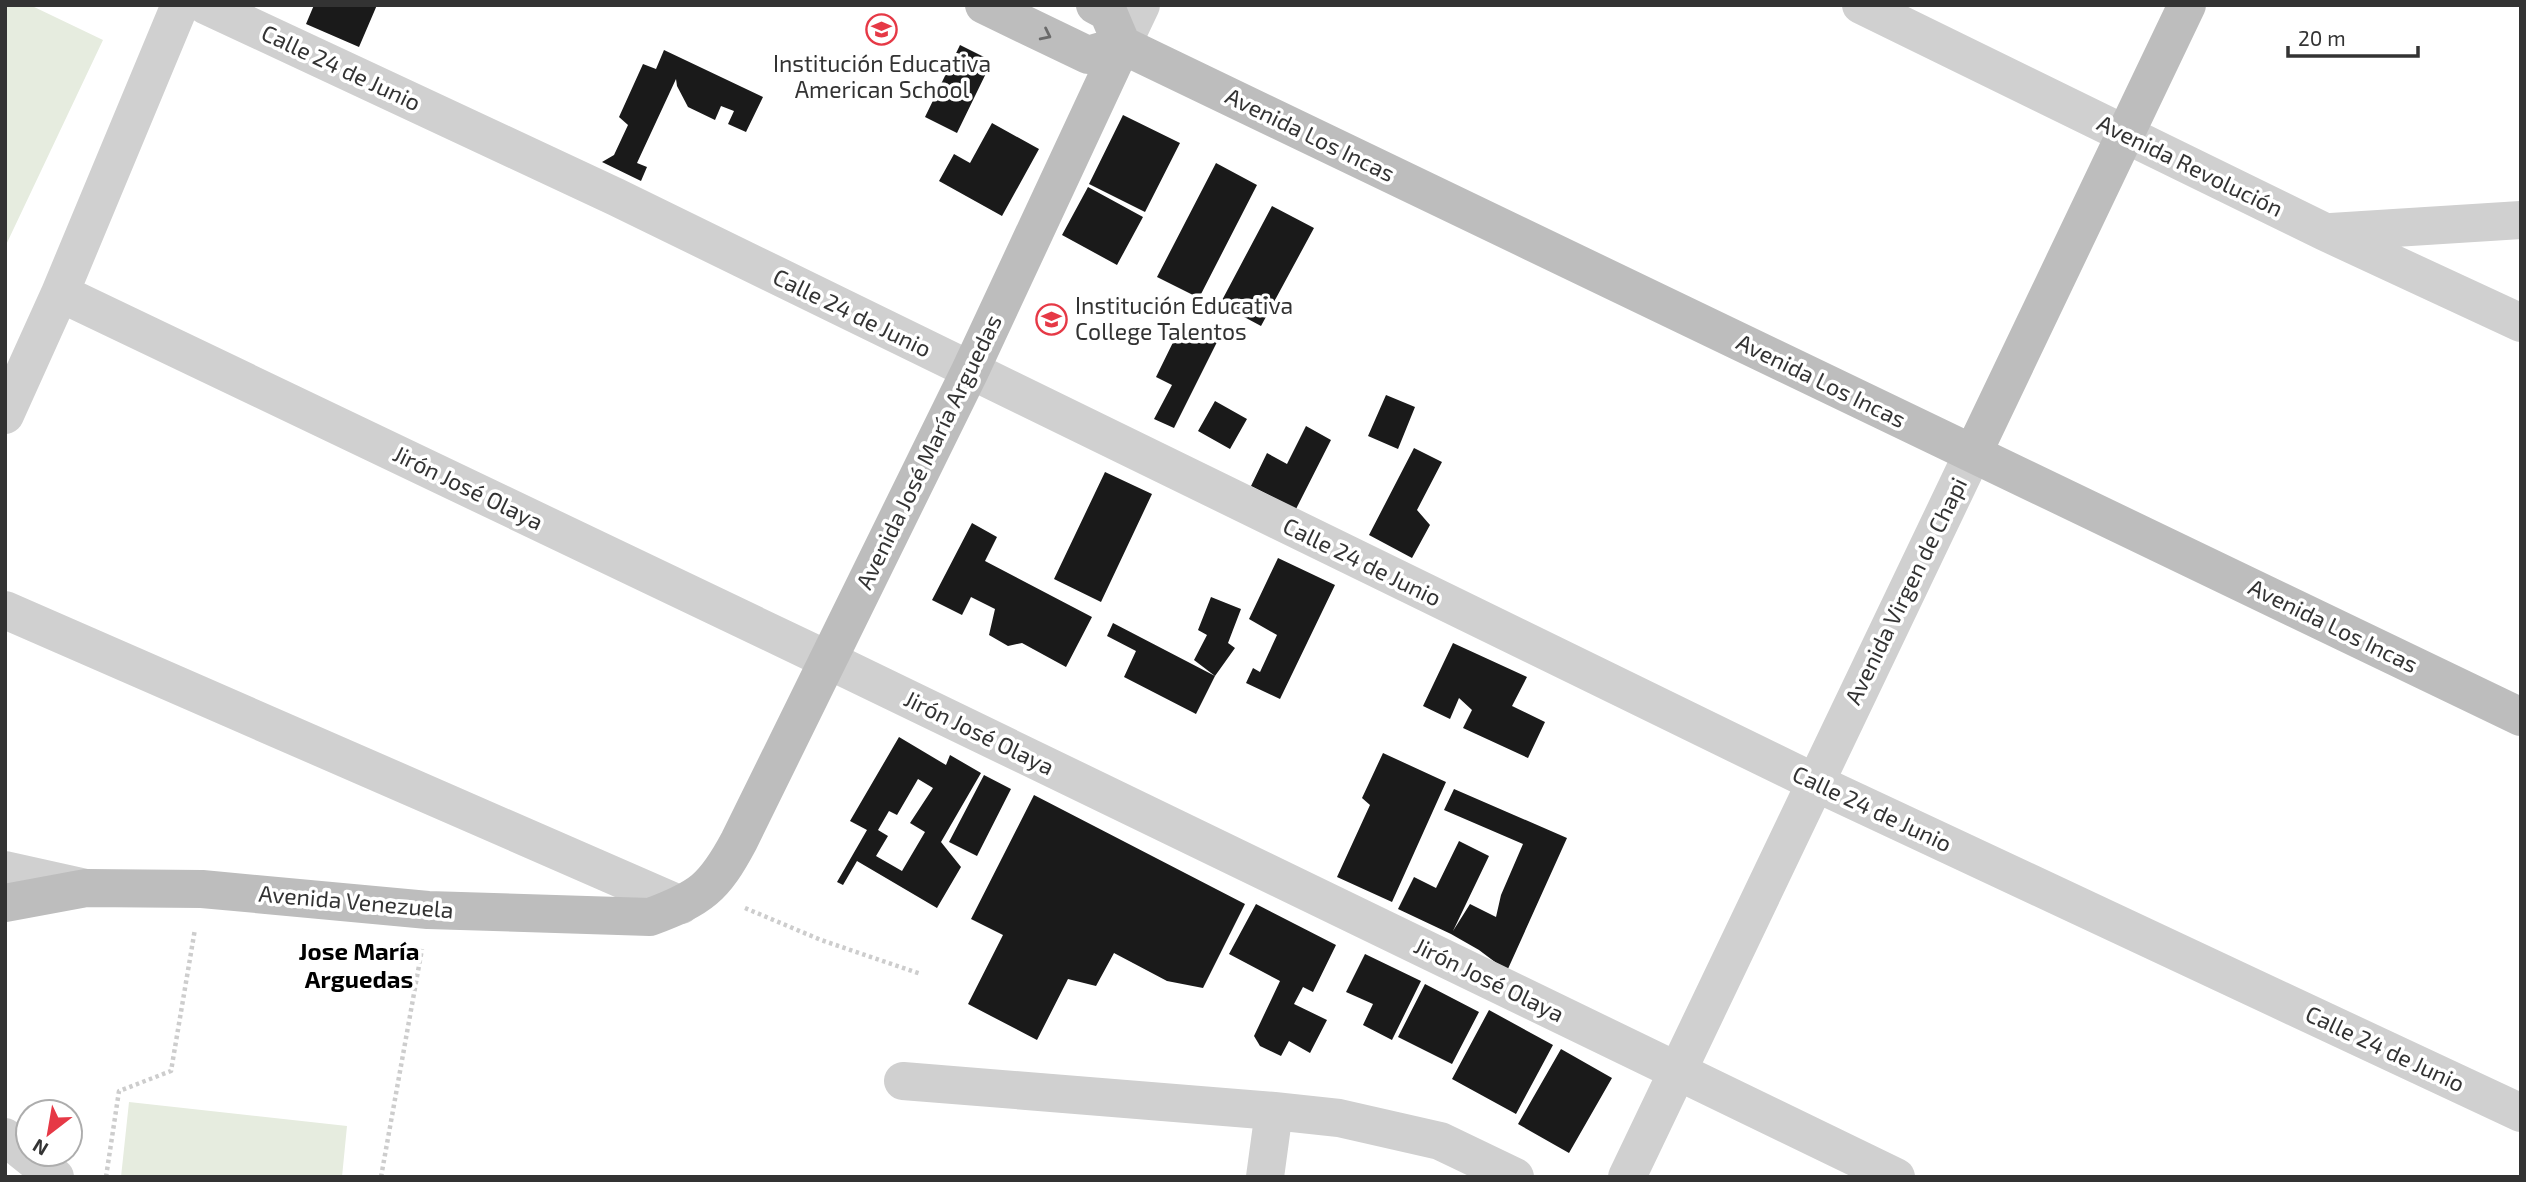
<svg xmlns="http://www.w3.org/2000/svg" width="2526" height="1182" viewBox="0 0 2526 1182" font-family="'Exo 2',sans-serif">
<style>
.green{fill:#e6ecdf}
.building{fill:#1a1a1a;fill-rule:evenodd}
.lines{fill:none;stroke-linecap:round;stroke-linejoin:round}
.path{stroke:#cdcdcd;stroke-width:4.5;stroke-dasharray:3.5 3.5;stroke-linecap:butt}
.street{stroke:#d0d0d0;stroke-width:38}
.secondary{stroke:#bdbdbd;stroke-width:38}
.oneway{stroke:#6a6a6a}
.labels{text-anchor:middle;stroke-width:7;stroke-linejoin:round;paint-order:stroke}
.poi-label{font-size:23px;fill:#333;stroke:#fff}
.street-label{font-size:23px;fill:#333;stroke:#fff}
.neighbourhood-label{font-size:24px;font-weight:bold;fill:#000;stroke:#fff}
</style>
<rect width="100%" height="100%" fill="#fff"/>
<path class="green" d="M5,5H30L103,40L5,247Z
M129,1102L347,1126L342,1177H121Z"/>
<path class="building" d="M314,5H377L359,47L306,24Z
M960,45L992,61L957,133L925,117Z
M664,50L763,97L746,132L728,124L734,111L721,106L715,120L688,107L677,86L676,79L637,163L647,167L641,181L602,162L614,155L628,125L619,117L643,64L656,69Z
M1123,115L1180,143L1145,212L1089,184Z
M992,123L1039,149L1002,216L939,181L954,154L970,163Z
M1216,163L1257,185L1199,298L1157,277Z
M1088,187L1143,217L1117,265L1062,235Z
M1272,206L1314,228L1261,326L1220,304Z
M1182,324L1217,342L1174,428L1154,419L1172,385L1156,377Z
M1386,395L1415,407L1398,449L1368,436Z
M1215,401L1247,419L1230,449L1198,431Z
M1306,426L1331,440L1296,509L1251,486L1267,453L1287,464Z
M1414,448L1442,462L1417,510L1430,525L1412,558L1369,535Z
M1105,472L1152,494L1101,602L1054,579Z
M972,523L997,537L985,561L1092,617L1066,667L1022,643L1008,646L989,635L995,609L971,597L962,615L932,600Z
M1278,558L1335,585L1280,699L1246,683L1253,668L1260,672L1277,635L1249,619Z
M1211,597L1241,609L1228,643L1235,648L1215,676L1194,660L1207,635L1198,630Z
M1113,623L1215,676L1196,714L1124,677L1136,651L1107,636Z
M1453,643L1527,677L1512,706L1545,722L1528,758L1463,728L1472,710L1459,698L1450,719L1423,706Z
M899,737L946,765L950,755L981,773L941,842L961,867L937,908L857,861L843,885L837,882L867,830L850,821ZM918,779L933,788L910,823L925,832L902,871L876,856L888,836L878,830L889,811L897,815Z
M1383,753L1446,782L1392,902L1337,877L1370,805L1362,798Z
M984,775L1011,789L977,856L949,842Z
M1454,789L1567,838L1507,971L1479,950L1451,934L1398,909L1414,877L1436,888L1459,841L1489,856L1453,931L1470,904L1496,917L1501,895L1523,844L1444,810Z
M1034,795L1245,904L1203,988L1167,981L1114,953L1096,986L1068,979L1037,1040L968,1004L1003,935L971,919Z
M1256,904L1336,945L1313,992L1303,987L1294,1004L1327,1020L1310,1053L1289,1041L1281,1056L1260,1046L1254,1036L1280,981L1229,954Z
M1365,954L1421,981L1392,1040L1363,1025L1373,1004L1346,992Z
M1425,984L1479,1012L1452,1064L1398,1037Z
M1489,1010L1553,1045L1516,1114L1452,1079Z
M1561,1049L1612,1078L1569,1153L1518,1124Z"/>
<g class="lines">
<path class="path" d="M745,908L821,940L921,974
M106,1177L119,1091L171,1071L195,929
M381,1177L422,949"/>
<path class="street" d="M205,5L616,197L1814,782L2521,1113
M1861,5L2325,232L2521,323
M1122,45L1141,5
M2331,232L2521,220
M60,293L828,660L1896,1177
M5,415L60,293L180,5
M5,610L681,905
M5,870L86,888
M903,1081L1274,1111L1339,1118L1440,1141L1515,1177
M5,1137L55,1177
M1265,1177L1274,1111
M1627,1177L1973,453"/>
<path class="secondary" d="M984,5L1088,55L1122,45
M1095,5L1108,12L1122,45L2521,717
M1973,453L2187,5
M5,903L86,888L202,889L428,910L650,917C701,898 714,888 739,841L970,371L1122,45"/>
</g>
<defs><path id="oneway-chevron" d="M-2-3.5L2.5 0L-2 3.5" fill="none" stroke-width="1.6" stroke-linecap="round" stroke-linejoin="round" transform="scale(1.75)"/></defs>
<use class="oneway" href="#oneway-chevron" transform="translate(1046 35) rotate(26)"/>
<defs>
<symbol id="school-ring" viewBox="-11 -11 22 22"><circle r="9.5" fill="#fff" stroke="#e63946" stroke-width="1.5"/><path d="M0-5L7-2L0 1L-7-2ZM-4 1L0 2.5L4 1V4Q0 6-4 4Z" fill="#e63946"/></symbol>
</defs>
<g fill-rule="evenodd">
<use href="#school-ring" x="864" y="12" width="35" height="35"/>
<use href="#school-ring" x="1034" y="302" width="35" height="35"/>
</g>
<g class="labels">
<g class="poi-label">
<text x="882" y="72">Institución Educativa<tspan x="882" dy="26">American School</tspan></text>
<text x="1075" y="314" text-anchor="start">Institución Educativa<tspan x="1075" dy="26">College Talentos</tspan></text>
</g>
<g class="street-label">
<text transform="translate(341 68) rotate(25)" y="8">Calle 24 de Junio</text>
<text transform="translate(1310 135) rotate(26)" y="8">Avenida Los Incas</text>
<text transform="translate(2190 166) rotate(26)" y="8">Avenida Revolución</text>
<text transform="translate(852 313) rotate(26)" y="8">Calle 24 de Junio</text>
<text transform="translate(1821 381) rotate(26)" y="8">Avenida Los Incas</text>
<text transform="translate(929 452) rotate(-64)" y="8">Avenida José María Arguedas</text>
<text transform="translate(468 488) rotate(26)" y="8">Jirón José Olaya</text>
<text transform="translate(1362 562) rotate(26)" y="8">Calle 24 de Junio</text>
<text transform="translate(1906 591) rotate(-64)" y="8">Avenida Virgen de Chapi</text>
<text transform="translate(2333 626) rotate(26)" y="8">Avenida Los Incas</text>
<text transform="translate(979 733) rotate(26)" y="8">Jirón José Olaya</text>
<text transform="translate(1872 809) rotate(25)" y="8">Calle 24 de Junio</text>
<text transform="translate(356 902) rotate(5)" y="8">Avenida Venezuela</text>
<text transform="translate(1489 980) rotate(26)" y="8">Jirón José Olaya</text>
<text transform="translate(2385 1049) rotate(25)" y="8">Calle 24 de Junio</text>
</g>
<g class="neighbourhood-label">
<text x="359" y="960">Jose María<tspan x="359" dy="28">Arguedas</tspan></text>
</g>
</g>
<rect width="2526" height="1182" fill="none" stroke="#333333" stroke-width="14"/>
<g transform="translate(49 1133) rotate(211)"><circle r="33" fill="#ffffff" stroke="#adadad" stroke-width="2"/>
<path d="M0-5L12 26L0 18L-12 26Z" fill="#e63946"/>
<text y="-10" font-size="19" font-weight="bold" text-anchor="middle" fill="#333333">N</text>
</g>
<path d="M2288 46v10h130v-10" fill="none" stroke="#333333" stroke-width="3.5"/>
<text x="2298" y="46" font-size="21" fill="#333333" stroke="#ffffff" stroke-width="5" paint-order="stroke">20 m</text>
</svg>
